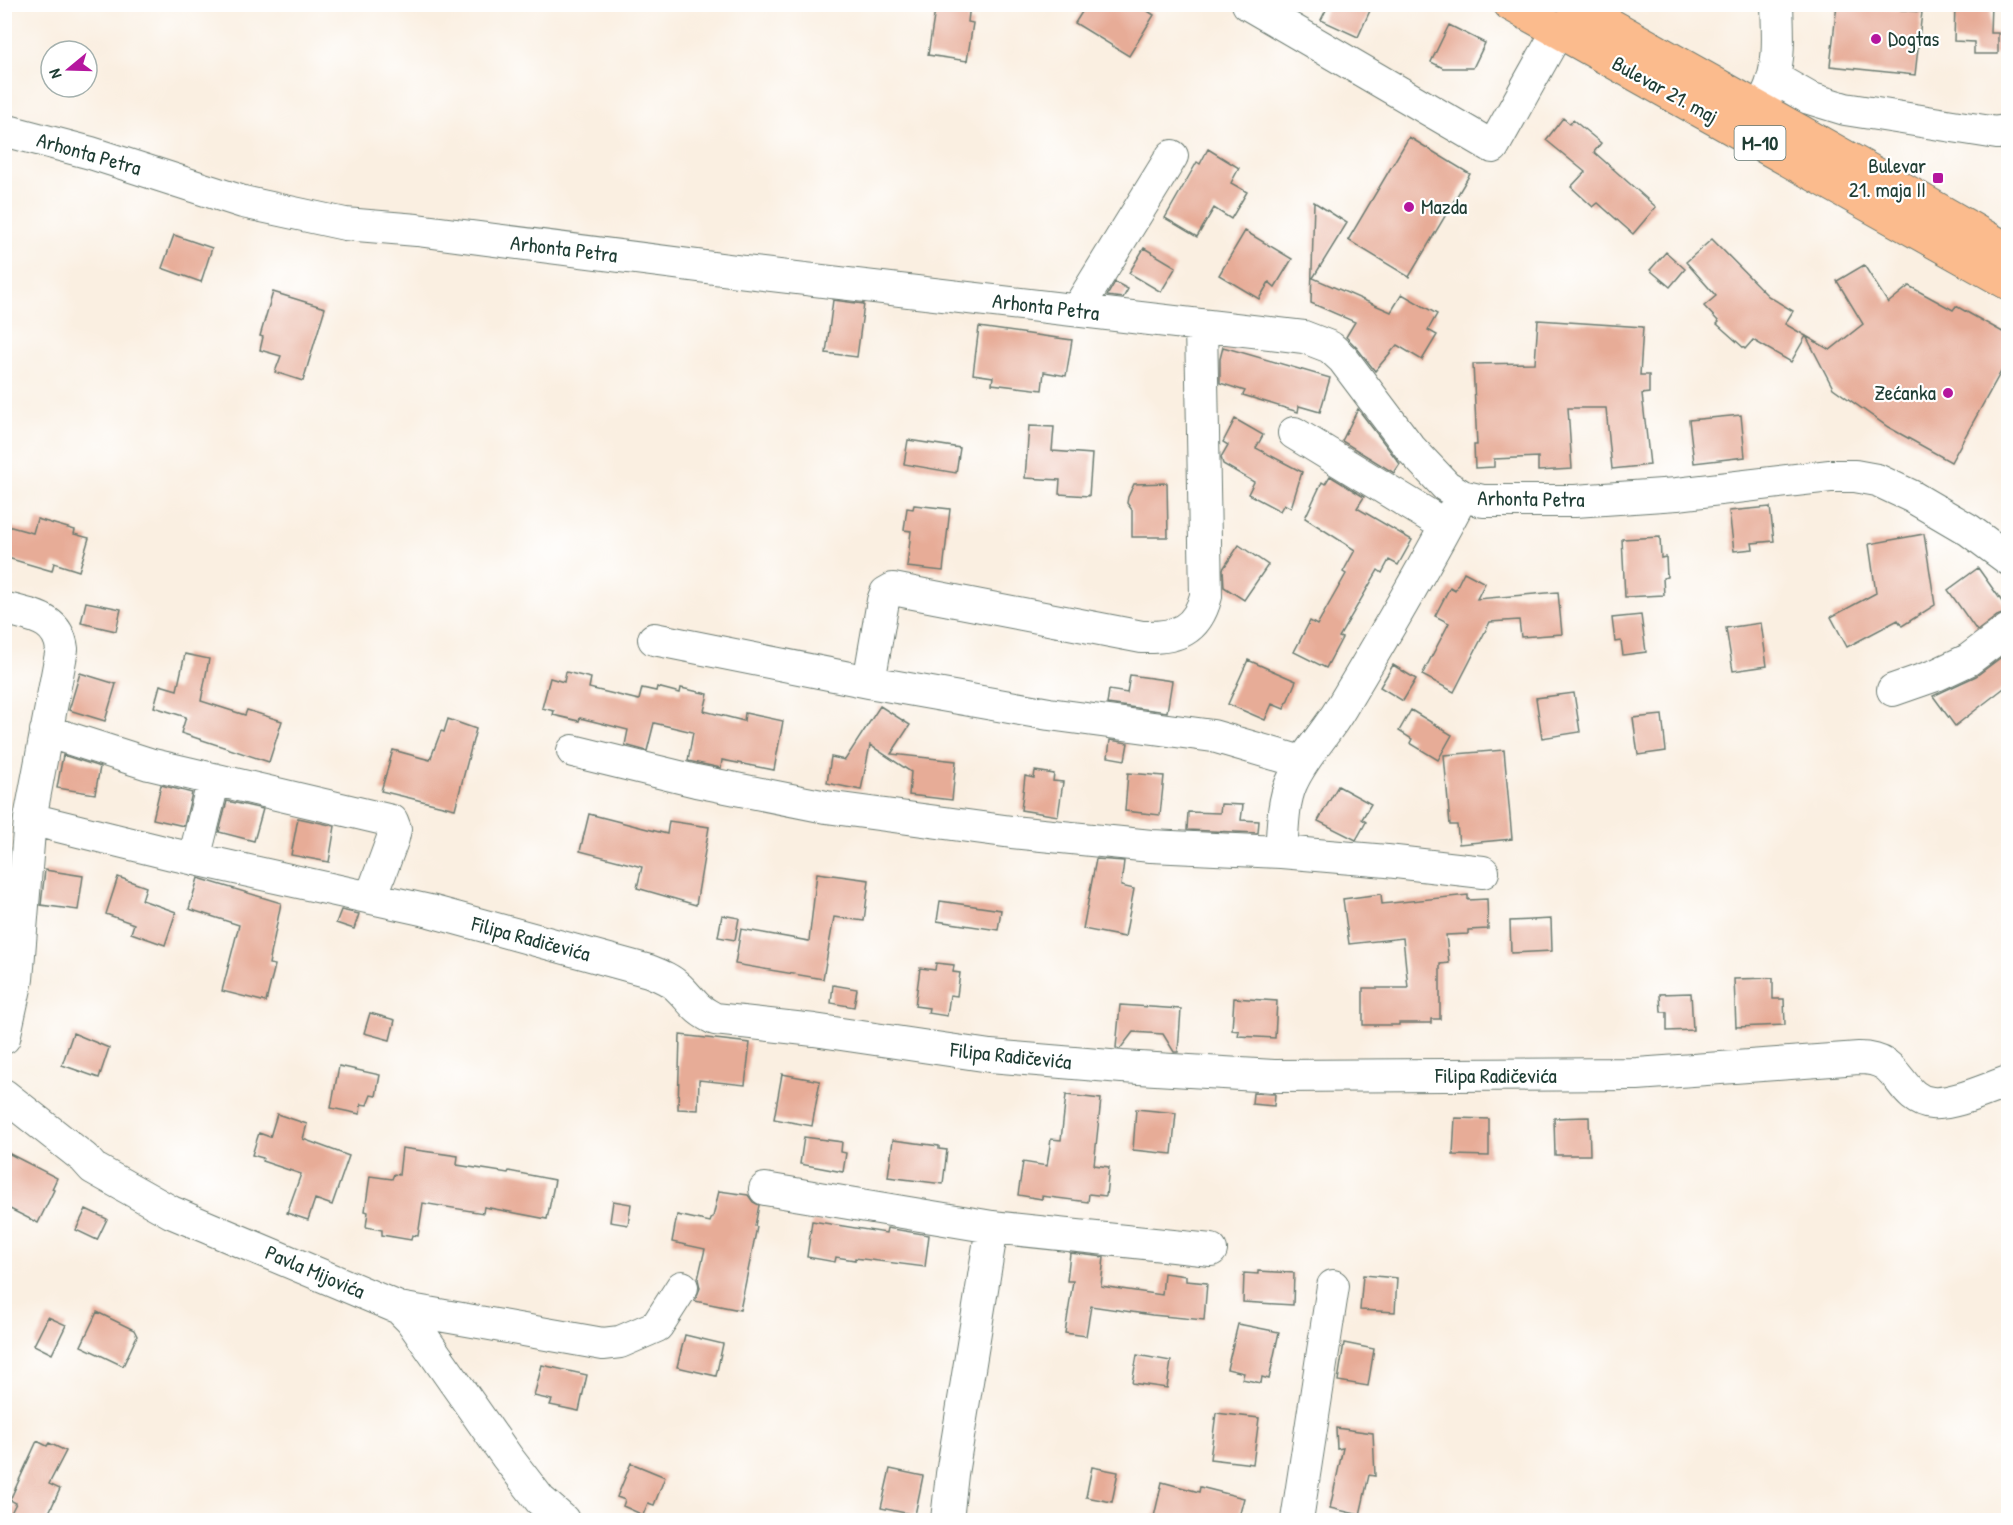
<svg xmlns="http://www.w3.org/2000/svg" width="2013" height="1525" viewBox="0 0 2013 1525" font-family="'Patrick Hand',sans-serif">
<style>
.building{fill:#e7ac97}
.lines{fill:none;stroke-linecap:round;stroke-linejoin:round}
.minor-casing{stroke:#6c7b71;stroke-width:34}
.major-casing{stroke:#6c7b71;stroke-width:35}
.minor{stroke:#fff;stroke-width:32}
.major{stroke:#fbbb8d;stroke-width:33}
.poi-dot{fill:#b5179e;stroke:#fff;stroke-width:2}
.labels{text-anchor:middle;stroke-width:4.5;stroke-linejoin:round;paint-order:stroke}
.shield{fill:#fff;stroke:#627771;stroke-width:1.5}
.shield-label{font-size:20px;font-weight:bold;fill:#1f3d34}
.poi-label{font-size:21px;fill:#1f3d34;stroke:#fff;text-anchor:start}
.street-label{font-size:21px;fill:#1f3d34;stroke:#fff}
</style>
<rect width="100%" height="100%" fill="#fff"/>
<filter id="ink" filterUnits="userSpaceOnUse"><feTurbulence type="fractalNoise" baseFrequency=".0167" numOctaves="2"/><feDisplacementMap in="SourceGraphic" scale="12" xChannelSelector="R" yChannelSelector="G"/><feConvolveMatrix kernelMatrix="1 2 1 2 8 2 1 2 1" color-interpolation-filters="sRGB"/></filter>
<filter id="wash" filterUnits="userSpaceOnUse"><feTurbulence type="fractalNoise" baseFrequency=".008" numOctaves="4" result="noise"/><feDisplacementMap in="SourceGraphic" scale="24" xChannelSelector="R" yChannelSelector="G"/><feGaussianBlur stdDeviation="1.35" result="paint"/><feColorMatrix in="noise" values="0 0 0 0 0 0 0 0 0 0 0 0 0 0 0 0 0 1.4 0 .05"/><feComposite in="paint" operator="in"/></filter>
<g filter="url(#wash)">
<rect width="100%" height="100%" fill="#faefe1"/>
<g id="blocks">
<path class="building" d="M936,4H970L968,22L973,23L967,61L928,55Z
M1087,4H1137L1154,15L1129,56L1075,23Z
M1329,4H1373L1358,37L1321,20Z
M1837,4L1922,12L1915,75L1830,66Z
M1955,4H1991L1990,33H1998V54H1974V42L1954,41Z
M1449,25L1485,43L1473,68H1443L1431,62Z
M1563,118L1570,124L1573,120L1601,143L1594,152L1656,207L1633,234L1598,203L1593,207L1571,187L1585,172L1546,140Z
M1409,137L1470,174L1409,277L1348,240Z
M1208,149L1239,168L1231,183L1247,192L1231,219L1214,208L1197,237L1165,218L1197,162L1200,164Z
M1314,202L1347,223L1313,278L1391,312L1402,294L1437,314L1428,330L1437,335L1422,360L1397,345L1375,371L1357,348L1346,337L1355,322L1311,303Z
M1245,231L1292,259L1275,287L1269,282L1259,299L1219,275Z
M174,235L212,248L201,282L162,268Z
M1712,239L1768,296L1793,311L1785,324L1830,350L1863,324L1837,281L1864,265L1888,303L1909,286L1953,310L1956,306L2008,335V359L1951,462L1888,427L1833,388L1806,336L1791,362L1753,340L1745,349L1717,324L1719,322L1704,306L1716,296L1686,262Z
M1144,248L1176,267L1161,292L1129,273Z
M1666,252L1685,269L1670,287L1650,270Z
M1115,282L1128,289L1123,298L1107,296Z
M273,292L325,308L303,381L275,372L281,356L260,350L263,337L260,336Z
M833,300L864,304L857,357L826,353Z
M1538,320L1643,327L1640,375H1649V393L1642,394L1650,465L1612,469L1606,408H1568L1572,469L1538,471V457L1494,459V467L1475,468L1474,445H1477L1473,364L1535,363Z
M979,327L1072,340L1066,376L1044,372L1042,390L992,384L993,377L973,374Z
M1223,347L1330,378L1320,412L1299,406L1298,412L1243,395L1245,391L1220,383V359Z
M1358,409L1400,464L1394,473L1342,441Z
M1741,415L1745,457L1694,463L1689,420Z
M1235,419L1263,435L1256,448L1302,472L1291,508L1284,504L1280,511L1248,494L1254,482L1223,464L1221,457L1228,445L1223,442Z
M1029,426L1054,427L1052,451L1092,454L1089,496L1059,494L1060,480L1025,478Z
M908,440L960,448L956,473L904,464Z
M1330,476L1364,497L1357,508L1412,540L1398,565L1389,560L1382,573L1378,570L1339,637L1342,638L1326,668L1294,652L1310,621L1317,625L1346,574L1343,572L1355,550L1305,518L1322,482L1325,484Z
M1167,483L1168,537H1132V510L1127,503L1128,497L1134,484Z
M914,505L950,509L943,571L907,567L911,531L904,530L907,508L913,509Z
M1770,507L1774,541L1752,543L1753,549L1734,551L1729,511Z
M37,519L75,530L74,534L89,538L79,571L54,563L52,571L4,557V525L33,533Z
M1924,534L1935,605L1902,626L1898,620L1847,647L1831,617L1876,593L1869,544Z
M1660,537L1661,558L1666,557L1667,577L1663,578L1664,595L1625,597L1622,539Z
M1239,545L1268,565L1244,600L1224,587L1223,569Z
M1978,568L2008,610V612L1997,616L1977,631L1948,590Z
M1464,572L1485,583L1477,599L1558,592L1562,634L1521,637L1519,620L1490,622L1454,692L1422,675L1449,623L1435,616L1450,587L1455,590Z
M86,602L121,609L116,631L81,623Z
M1641,615L1646,652L1623,655L1621,641L1615,642L1612,618Z
M1761,623L1767,666L1733,671L1726,628Z
M2008,652V685L1955,726L1933,696L1976,676Z
M185,654L209,659L201,701L245,715L247,710L282,721L269,762L181,733L186,717L154,707L160,685L177,690Z
M1248,660L1296,681L1284,709L1272,704L1265,720L1228,704Z
M1393,665L1416,679L1403,701L1380,687Z
M566,672L591,678L589,688L639,700L642,688L656,691L657,687L680,693L681,688L708,694L704,711L744,721L745,713L783,721L774,770L722,760L721,768L688,761L693,732L654,723L647,751L625,745L628,730L580,718L579,721L553,715L554,711L542,708L550,678L564,682Z
M80,673L116,684L105,721L69,710Z
M1130,675L1172,681L1167,712L1107,704L1109,690L1127,693Z
M1574,693L1580,732L1542,738L1536,698Z
M880,706L910,725L891,754L956,761L952,800L909,795L911,772L870,745L861,790L827,783L831,757L845,760Z
M1411,710L1452,735L1438,760L1410,743L1412,739L1399,731Z
M1662,715L1666,751L1638,755L1633,718Z
M448,719L476,729L455,809L381,791L393,750L430,760L441,731L444,732Z
M1110,740L1128,743L1125,760L1108,757Z
M1504,750L1512,839L1459,844L1457,825H1450L1444,755Z
M63,755L100,767L95,794L57,788Z
M1035,771L1054,774L1053,781L1063,782L1058,816L1021,810L1025,776L1034,778Z
M1128,773L1164,776L1160,815L1125,811Z
M161,785L192,793L184,826L153,819Z
M1338,786L1371,804L1362,819L1366,822L1356,840L1318,821Z
M227,801L263,809L254,841L219,832Z
M1221,804L1243,805L1241,820L1259,821L1258,833L1187,830L1188,812L1220,813Z
M589,814L667,834L669,821L709,827L696,905L637,888L642,867L580,851Z
M298,818L335,826L329,862L291,855Z
M1096,859L1124,861L1121,886L1134,889L1125,937L1083,929Z
M45,870L83,876L78,910L41,905Z
M817,873L869,880L864,921L834,917L823,979L735,964L741,929L809,941Z
M118,877L146,887L142,900L176,912L165,945L131,933L134,924L106,914Z
M198,878L281,903L269,964L275,965L266,1002L222,991L239,925L189,909Z
M1381,894L1382,904L1468,895V900L1487,899L1488,929L1468,930V934L1446,935L1449,963L1440,964V1019H1431V1023H1399V1025H1363V988H1408L1403,938L1349,944L1343,899Z
M940,901L1001,910L998,930L937,921Z
M341,910L359,914L354,929L336,923Z
M722,915L739,918L735,940L718,937Z
M1551,919L1552,951L1511,953L1510,921Z
M936,963L954,965L953,972L960,973L957,996L950,995L947,1016L928,1013L929,1008L915,1006L920,968L935,970Z
M1773,978V999H1784L1785,1025L1736,1027L1734,979Z
M833,985L857,989L854,1007L831,1003Z
M1691,993L1693,1030L1667,1031V1012H1661L1660,994Z
M1234,998L1277,1001L1275,1038L1238,1036L1239,1031L1232,1030Z
M1120,1005L1181,1009L1178,1052H1174L1163,1034L1133,1032L1120,1049L1116,1048Z
M370,1013L395,1020L390,1040L364,1033Z
M73,1033L109,1048L99,1078L62,1065Z
M680,1035L750,1043L745,1085L699,1080L698,1110L678,1109Z
M339,1066L380,1075L376,1096L371,1095L367,1105L361,1104L360,1114L331,1108Z
M782,1074L820,1081L812,1126L774,1119Z
M1253,1093L1275,1094L1274,1106L1252,1104Z
M1066,1095L1101,1099L1094,1165L1109,1167L1106,1196L1089,1194L1088,1202L1042,1196V1199L1018,1195L1023,1162L1047,1166L1051,1139L1061,1140Z
M1136,1109L1176,1113L1172,1154L1133,1150Z
M277,1114L307,1124L303,1139L349,1156L332,1205L315,1199L308,1220L287,1213L301,1174L262,1161L263,1158L252,1155L259,1133L270,1137Z
M1589,1117L1590,1155H1555L1554,1118Z
M1455,1118L1489,1119V1156L1453,1155Z
M804,1137L842,1142L841,1152L846,1153L843,1172L800,1164Z
M893,1140L939,1146V1149L947,1150L943,1184L888,1177Z
M402,1148L458,1156L457,1165L508,1173L509,1171L555,1180L547,1219L484,1207L483,1213L423,1203L418,1236L412,1235L411,1240L382,1235V1230L366,1227L368,1212L365,1211L370,1176L392,1179L394,1174L399,1175Z
M4,1151L57,1178L52,1189L54,1190L38,1223L4,1206Z
M719,1191L748,1195L753,1202L759,1205L755,1226L757,1227L740,1310L695,1301L700,1288L698,1279L705,1249L672,1242L677,1215L710,1222L712,1217H713Z
M613,1201L631,1204L628,1225L610,1222Z
M86,1209L107,1219L97,1240L76,1230Z
M812,1221L886,1233L887,1228L929,1235L925,1267L855,1258V1260L836,1257L835,1262L807,1257Z
M1070,1253L1104,1257L1101,1286L1162,1295L1164,1273L1186,1276V1281L1207,1283L1204,1320L1152,1315L1091,1306L1086,1336L1065,1333L1073,1281H1067Z
M1258,1271L1294,1273L1293,1305L1243,1302L1244,1273L1258,1274Z
M1363,1275L1397,1278L1395,1312L1360,1310Z
M97,1312L134,1330L137,1336L123,1366L81,1346Z
M48,1317L66,1325L52,1354L34,1345Z
M1238,1324L1279,1332L1269,1379L1262,1377L1261,1383L1242,1379L1244,1373L1227,1369Z
M685,1335L723,1344L716,1376L677,1367Z
M1344,1343L1374,1349L1368,1386L1338,1381Z
M1137,1355L1171,1361L1167,1388L1132,1383Z
M542,1365L587,1375L579,1411L550,1405L552,1400L534,1396Z
M1216,1413L1259,1418L1253,1464L1210,1459Z
M1336,1428L1373,1433L1375,1476L1369,1475L1360,1515L1330,1508L1343,1448L1337,1449Z
M37,1441L47,1446L49,1443L66,1451L49,1484L60,1489L45,1521H7L16,1503L10,1500Z
M631,1463L665,1477L654,1505L648,1503L643,1515L623,1506L625,1500L617,1497Z
M1092,1467L1118,1472L1112,1502L1086,1497Z
M890,1469L923,1476L915,1515L881,1508Z
M1162,1482L1199,1492L1200,1487L1244,1498L1238,1521H1153Z"/>
</g>
</g>
<g filter="url(#ink)">
<use href="#blocks" fill-opacity="0" stroke="#6c7b71" stroke-width="1.5"/>
<g class="lines">
<defs>
<path id="minor" d="M1248,4L1493,147L1558,31
M1774,78L1809,98L1845,109L1997,133L2008,130
M1767,95C1781,66 1778,36 1777,4
M4,130L91,153L243,202L345,224L417,230L737,271L1304,337L1330,347L1343,359L1410,448L1446,486L1462,496L1483,501H1575L1677,494L1830,476H1855L1877,480L1911,496L1969,530L2008,559
M1077,310L1172,156
M1294,433L1446,526
M4,608C31,616 58,617 62,649L30,819L17,979L4,1038
M654,639L869,682L1049,714L1213,736L1302,762
M869,682L883,601L886,593L893,589L1142,637C1177,638 1197,631 1206,596L1201,325
M1893,690L1936,675L1968,660L2008,630
M46,731L149,764L392,821L395,829L393,838L371,898
M573,751L696,781L826,807L1012,832L1151,846L1281,852L1387,861L1483,872
M30,819L172,854L430,911L649,971C659,975 670,979 678,987C694,1002 693,1008 715,1019L814,1030L990,1056L1122,1067L1274,1076L1637,1074L1859,1058C1869,1058 1877,1059 1886,1065C1902,1077 1908,1101 1932,1103C1953,1105 1987,1089 2008,1082
M1281,852C1283,831 1282,805 1291,784C1303,756 1326,734 1341,708C1383,638 1424,568 1462,496
M194,859L214,779
M4,1095L84,1158L93,1168L171,1212L399,1308L411,1320L507,1457L540,1500L563,1520
M765,1189L992,1227L1211,1250
M399,1308L603,1344L620,1342L657,1326L682,1287
M947,1520L952,1474L992,1227
M1297,1520L1333,1286"/>
<path id="major" d="M1510,4L2008,283
M1573,4L1899,187L2008,250"/>
</defs>
<use href="#minor" class="minor-casing"/>
<use href="#major" class="major-casing"/>
<use href="#minor" class="minor"/>
<use href="#major" class="major"/>
</g>
</g>
<g class="poi-dot">
<circle cx="1876" cy="39" r="6"/>
<rect x="1932" y="172" width="12" height="12" rx="3"/>
<circle cx="1409" cy="207" r="6"/>
<circle cx="1948" cy="393" r="6"/>
</g>
<g class="labels">
<rect class="shield" x="1734.5" y="126" width="51" height="34" rx="4.5"/>
<g class="shield-label">
<text x="1760" y="150">M-10</text>
</g>
<g class="poi-label">
<text x="1888" y="46">Dogtas</text>
<text x="1926" y="173" text-anchor="end">Bulevar<tspan x="1926" dy="24">21. maja II</tspan></text>
<text x="1421" y="214">Mazda</text>
<text x="1936" y="400" text-anchor="end">Zećanka</text>
</g>
<g class="street-label">
<text transform="translate(1665 90) rotate(29)" y="7">Bulevar 21. maj</text>
<text transform="translate(89 154) rotate(16)" y="7">Arhonta Petra</text>
<text transform="translate(564 249) rotate(7)" y="7">Arhonta Petra</text>
<text transform="translate(1046 307) rotate(7)" y="7">Arhonta Petra</text>
<text transform="translate(1531 499) rotate(1)" y="7">Arhonta Petra</text>
<text transform="translate(531 939) rotate(15)" y="7">Filipa Radičevića</text>
<text transform="translate(1011 1056) rotate(6)" y="7">Filipa Radičevića</text>
<text x="1496" y="1083">Filipa Radičevića</text>
<text transform="translate(315 1272) rotate(23)" y="7">Pavla Mijovića</text>
</g>
</g>
<rect width="2013" height="1525" fill="none" stroke="#fff" stroke-width="24"/>
<g transform="translate(69 69) rotate(251)"><circle r="28" fill="#ffffff" stroke="#a5b1ae" stroke-width="1.5"/>
<path d="M0-4.5L10 22L0 15L-10 22Z" fill="#b5179e"/>
<text y="-9" font-size="16" font-weight="bold" text-anchor="middle" fill="#1f3d34">N</text>
</g>
</svg>
